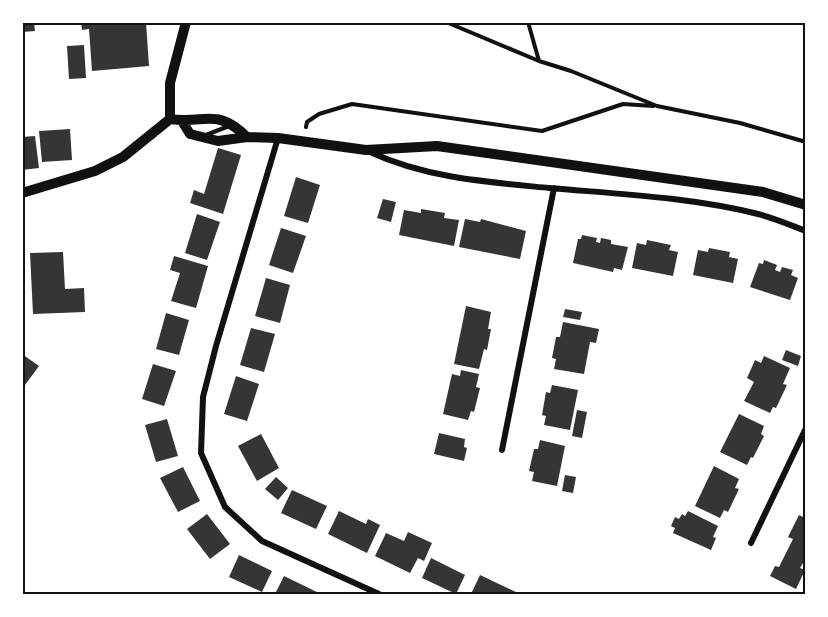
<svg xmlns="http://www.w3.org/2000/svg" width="828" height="617" viewBox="0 0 828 617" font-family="'Archivo Narrow',sans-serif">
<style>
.building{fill:#353535}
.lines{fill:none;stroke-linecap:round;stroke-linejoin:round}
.path{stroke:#111;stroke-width:4}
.service{stroke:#111;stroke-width:4.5}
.minor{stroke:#111;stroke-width:6}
.tertiary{stroke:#111;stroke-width:10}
.neatline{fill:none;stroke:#111;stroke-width:2}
</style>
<rect width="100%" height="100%" fill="#fff"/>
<path class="building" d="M22,22H34L35,31L22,32Z
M81,22H146L149,66L92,71L89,29L82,30Z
M84,45L86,78L69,79L67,46Z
M70,129L72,160L42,162L39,131Z
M35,136L39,168L22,170V137Z
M218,148L241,155L223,214L190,203L194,190L204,194Z
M296,177L320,185L308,223L284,216Z
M383,199L396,202L391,222L377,218Z
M421,209L445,213L444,218L459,220L454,246L399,235L404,210L421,213Z
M197,214L220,222L207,260L185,253Z
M465,219L480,222L481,219L526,231L520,259L459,247Z
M281,228L306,236L293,273L269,265Z
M582,235L597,238L596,242L600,243L601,238L611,240V244L628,247L622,270L614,268L613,272L573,263L578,239H581Z
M647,240L671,245L669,250L678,252L673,276L632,268L637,243L646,245Z
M709,248L730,252L729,257L738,259L733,283L693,275L698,250L708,252Z
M63,252L65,289L84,288L85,312L33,314L30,253Z
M174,256L208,266L196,308L171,301L180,273L170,270Z
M764,260L777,265L775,270L780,272L782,267L793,270L791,275L798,278L790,300L750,287L759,263L763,264Z
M266,278L290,285L280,323L255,316Z
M466,306L491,312L488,329H491L487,350L484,349L479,369L454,364Z
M565,309L582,312L580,320L563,317Z
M166,313L189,320L179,355L156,349Z
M563,322L599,329L596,343L590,342L584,374L554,369L556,359L552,358L556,337H560Z
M251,328L275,334L264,372L240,365Z
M786,350L801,356L798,366L782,360Z
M22,354L39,366L22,389Z
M764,356L790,368L783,384L787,385L776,408L773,407L770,413L744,401L754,382L747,378L755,360L761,363Z
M153,364L176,371L164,406L142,399Z
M461,370L479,374L476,387L480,388L474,412L471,411L468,420L443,414L452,374L460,376Z
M236,376L259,384L247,421L224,414Z
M552,385L578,390L570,430L544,425L546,416L542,415L546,392L550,393Z
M577,410L587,412L582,438L572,436Z
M739,414L764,426L761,434L764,436L753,458L751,457L747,465L720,452Z
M167,419L178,456L156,462L145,425Z
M439,433L465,439L464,447L467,448L464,461L434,454Z
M261,434L279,468L257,481L238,446Z
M540,440L565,446L557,486L532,481L534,472L529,471L534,449H538Z
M714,466L739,479L735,488L739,489L728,512L724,510L720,518L695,506Z
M183,467L200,501L178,512L160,478Z
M565,475L576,477L573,493L562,491Z
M276,477L288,488L278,500L265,489Z
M292,490L327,506L316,529L281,513Z
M339,511L366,524L368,519L380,525L367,553L328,534Z
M688,511L718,526L713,537L716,538L711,550L673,533L675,528L671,526L675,517L679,519L682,514L685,516Z
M806,512V558L800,568L805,570L796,589L770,576L775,566L779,567L793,539L788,537L799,515L803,517Z
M207,514L230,544L210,559L187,529Z
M408,532L432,543L424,561L418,558L410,573L375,556L386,533L404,541Z
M239,555L272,571L262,592L229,577Z
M431,558L465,575L456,594L422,578Z
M480,575L516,592L515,594H471Z
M284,576L321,594H275Z"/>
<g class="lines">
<path class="path" d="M446,22L539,61L571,71L657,106L740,123L806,142
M528,22L539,61
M306,127L307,122L319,114L352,104L542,131L623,104L653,106"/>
<path class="service" d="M206,135L229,126"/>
<path class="minor" d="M278,138L216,346L203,397L201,453L225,507L262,541L379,594
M370,152C426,178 487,182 549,188C618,194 690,197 758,214C774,218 790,225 806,231
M502,450L554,188
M751,543L806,428"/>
<path class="tertiary" d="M170,119V83L186,22
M182,121L190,134L218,141L247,137L278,138L366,150L437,146L763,192L806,205
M22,193L95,171L123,157L170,119C206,124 216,107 247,137"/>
</g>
<rect width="828" height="617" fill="none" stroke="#ffffff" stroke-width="48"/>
<rect x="24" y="24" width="780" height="569" class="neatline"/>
</svg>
